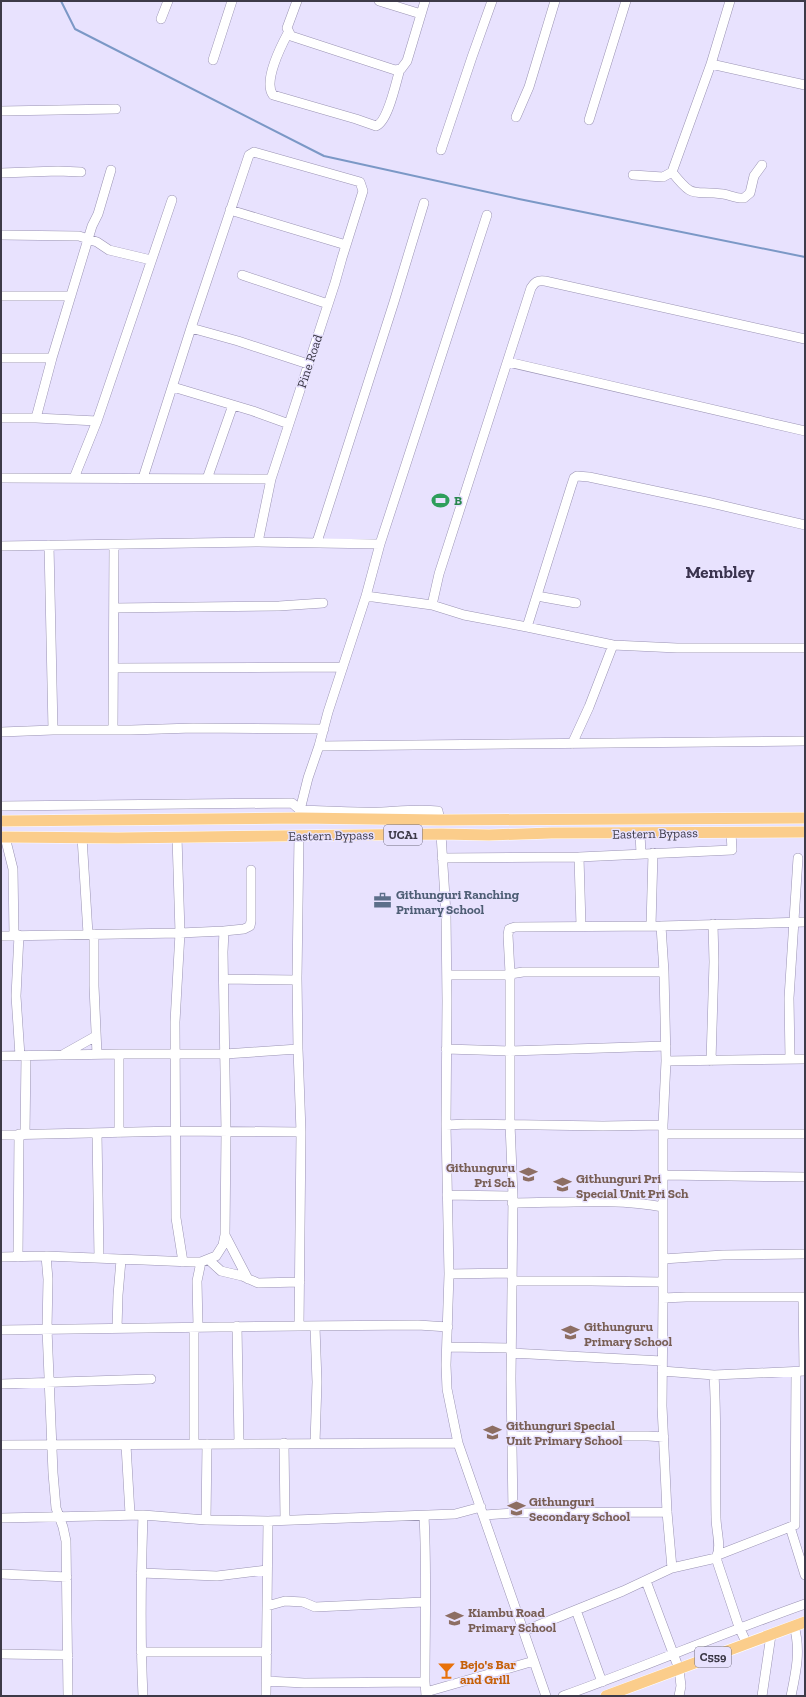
<svg xmlns="http://www.w3.org/2000/svg" width="806" height="1697" viewBox="0 0 806 1697" font-family="'Zilla Slab',serif">
<style>
.lines{fill:none;stroke-linecap:round;stroke-linejoin:round}
.stream{stroke:#7b98c6;stroke-width:2}
.minor-casing{stroke:#9a93b3;stroke-width:10}
.major-casing{stroke:#fff;stroke-width:12}
.minor{stroke:#fff;stroke-width:9}
.major{stroke:#fbcd8b;stroke-width:11}
.labels{text-anchor:middle;stroke-width:3;stroke-linejoin:round;paint-order:stroke}
.shield{fill:#e8e2fe;stroke:#706c7f;stroke-width:1}
.shield-label{font-size:12px;font-weight:bold;fill:#3d3a48}
.street-label{font-size:13px;fill:#3d3a48;stroke:#e8e2fe}
.leisure-label{font-size:13px;font-weight:bold;fill:#27864d;stroke:#e8e2fe;text-anchor:start}
.service-label{font-size:13px;font-weight:bold;fill:#4e5e75;stroke:#e8e2fe;text-anchor:start}
.education-label{font-size:13px;font-weight:bold;fill:#785e54;stroke:#e8e2fe;text-anchor:start}
.food-label{font-size:13px;font-weight:bold;fill:#c56008;stroke:#e8e2fe;text-anchor:start}
.district-label{font-size:17px;font-weight:bold;fill:#3a334e;stroke:#e8e2fe}
</style>
<rect width="100%" height="100%" fill="#e8e2fe"/>
<g class="lines">
<path class="stream" d="M61,1L75,29L324,156L519,199L805,257"/>
<defs>
<path id="minor" d="M297,1L287,28L291,36L395,70L401,69L407,61L425,1
M379,1L421,14
M730,1L711,64L805,85
M161,19L168,1
M288,33C281,46 263,82 273,95L356,119L376,126C388,122 396,82 400,69
M213,60L232,1
M1,111L116,109
M516,117L529,87L555,1
M589,120L626,1
M441,150L472,57L492,1
M672,172C694,200 692,190 723,194C730,195 737,199 744,198L750,193L754,176L762,165
M1,173L58,171L81,172
M633,175L663,177L672,172L711,64
M230,210L346,245
M1,235L79,236L97,242L109,250L151,260
M242,275L328,304
M1,296H71
M191,328L238,341L308,364
M1,358H52
M508,362L805,431
M173,387L253,411L289,424
M1,418H36L97,421
M36,418L52,358L92,226L98,214L111,170
M1,478L271,479
M74,478L97,421L172,200
M143,478L191,328L249,155L254,152L360,182L363,191L342,258L335,283L271,479L258,542
M207,479L233,405
M317,542L394,302L424,203
M49,545L53,730
M1,546L258,542L380,544
M366,596L380,544L487,215
M537,596L576,603
M432,605L439,574L531,288C535,282 537,280 545,281L805,339
M114,608L279,606L323,603
M527,627L571,487L574,478L577,476L589,477L707,502L805,525
M114,668L343,667
M113,730L114,545
M1,732L53,730H131L193,728L324,729
M572,744L589,707L613,645L677,648H805
M319,746L328,712L366,596L432,605L464,615L527,627L613,645
M1,806L292,803L300,810V815
M440,820L438,811C419,809 401,811 382,812C355,813 327,811 300,810L308,778L319,746C481,743 643,744 805,741
M640,833L641,854
M441,834L446,914L447,1001L446,1125L449,1274L446,1365L447,1389L458,1443L546,1696
M5,837L13,869L14,936
M82,837L88,934
M177,837L180,933L175,1022L176,1218L183,1262
M579,857L732,850L731,832
M442,858L579,857L581,926
M651,926L653,853
M661,926L664,972L666,1061L663,1125V1298
M224,931L244,929L250,926L251,921V870
M94,934V986L97,1054
M19,935L16,996L20,1056
M1,936L180,933L224,931L223,952L226,1132L225,1235L223,1245L216,1256L201,1262H192L46,1256L1,1257
M447,975H504L523,972H664
M224,979L297,980
M446,1049L510,1051L666,1046
M64,1054L96,1036
M1,1056L119,1054H225L298,1049
M790,1059L789,998L798,858
M666,1061L805,1059
M711,1061L714,962L713,924
M446,1125L467,1124L603,1126L663,1125
M97,1133L99,1258
M119,1133V1054
M25,1134L26,1056
M663,1134H805
M1,1135L177,1131L301,1132
M664,1175L805,1177
M447,1195L513,1196
M512,1203C559,1203 617,1198 663,1207
M225,1235L248,1279
M46,1256L48,1279L47,1329L53,1473L56,1508L63,1527L66,1541L68,1696
M18,1257L19,1134
M663,1259L723,1255L805,1254
M209,1260L221,1271L242,1276L258,1283L300,1282
M449,1274L512,1273
M512,1281H591L663,1282
M803,1297L804,1371
M237,1326L239,1444
M299,1326L301,1132L298,1049L297,978L299,835
M194,1327V1444
M198,1327L197,1281L201,1262
M315,1327L317,1382L315,1443
M117,1328L118,1295L121,1260
M1,1330L299,1326L418,1325L448,1327
M447,1347L511,1348
M511,1353L662,1361
M662,1371L714,1375L805,1371
M1,1384L151,1379
M512,1436H648L664,1437
M284,1443L285,1520
M1,1445L458,1443
M126,1445L130,1514
M513,1513L511,1379L513,1196L510,1124V973L508,935L509,929L515,927L661,926L805,922
M484,1515L513,1513L667,1512
M424,1516C427,1571 425,1626 425,1682
M1,1518L143,1515
M206,1520L207,1444
M790,1527L805,1575
M718,1555L795,1525L796,1372
M716,1558L739,1627L747,1644
M672,1568L667,1512L662,1406L663,1298L686,1297H805
M141,1573L217,1576L267,1570
M1,1574L67,1577
M646,1581L679,1669L681,1686L679,1696
M267,1606L285,1601L303,1602L315,1607L424,1602
M576,1610L602,1682
M524,1631L623,1591L672,1568L716,1558C722,1547 716,1530 716,1518C715,1470 717,1423 714,1375
M141,1652H267
M1,1654L68,1655
M266,1681L304,1683L425,1682L426,1696
M426,1692L534,1661
M143,1696C140,1636 141,1575 143,1515L206,1520L268,1521L455,1514L481,1507
M266,1696L268,1521
M563,1696C644,1667 723,1633 805,1604
M762,1696L771,1635
M791,1696C796,1672 801,1650 794,1626"/>
<path id="major" d="M1,821L299,818L440,820L805,818
M1,837L118,838L441,834L489,835L551,833L805,832
M606,1696L805,1622"/>
</defs>
<use href="#minor" class="minor-casing"/>
<use href="#major" class="major-casing"/>
<use href="#minor" class="minor"/>
<use href="#major" class="major"/>
</g>
<defs>
<symbol id="stadium-bare" viewBox="-9 -9 18 18"><path d="M0-5a6.5 5 0 1 0 0 10a6.5 5 0 1 0 0-10ZM-3.5-1.8h7v3.6h-7Z" fill="#2e9e5b" stroke="#e8e2fe" stroke-width="2.5" paint-order="stroke"/></symbol>
<symbol id="office-bare" viewBox="-9 -9 18 18"><path d="M-6-3h4V-5.5h4V-3h4V5H-6ZM-1-4.5V-3h2v-1.5ZM-6 0V1H6V0Z" fill="#5c6f8a" stroke="#e8e2fe" stroke-width="2.5" paint-order="stroke"/></symbol>
<symbol id="school-bare" viewBox="-9 -9 18 18"><path d="M0-5L7-2L0 1L-7-2ZM-4 1L0 2.5L4 1V4Q0 6-4 4Z" fill="#8d6e63" stroke="#e8e2fe" stroke-width="2.5" paint-order="stroke"/></symbol>
<symbol id="bar-bare" viewBox="-9 -9 18 18"><path d="M-6-5H6L.8 .8V4.5H3.5V6h-7V4.5H-.8V.8Z" fill="#e8710a" stroke="#e8e2fe" stroke-width="2.5" paint-order="stroke"/></symbol>
</defs>
<g fill-rule="evenodd">
<use href="#stadium-bare" x="428" y="488" width="25" height="25"/>
<use href="#office-bare" x="370" y="888" width="25" height="25"/>
<use href="#school-bare" x="516" y="1162" width="25" height="25"/>
<use href="#school-bare" x="550" y="1172" width="25" height="25"/>
<use href="#school-bare" x="558" y="1320" width="25" height="25"/>
<use href="#school-bare" x="480" y="1420" width="25" height="25"/>
<use href="#school-bare" x="504" y="1496" width="25" height="25"/>
<use href="#school-bare" x="442" y="1606" width="25" height="25"/>
<use href="#bar-bare" x="434" y="1658" width="25" height="25"/>
</g>
<g class="labels">
<g class="shield">
<rect x="384" y="825" width="38" height="20" rx="3"/>
<rect x="695" y="1647" width="36" height="20" rx="3"/>
</g>
<g class="shield-label">
<text x="403" y="839">UCA1</text>
<text x="713" y="1661">C559</text>
</g>
<g class="street-label">
<text transform="translate(309 361) rotate(-72)" y="5">Pine Road</text>
<text transform="translate(655 833) rotate(-1)" y="5">Eastern Bypass</text>
<text transform="translate(331 835) rotate(-1)" y="5">Eastern Bypass</text>
</g>
<g class="leisure-label">
<text x="454" y="505">B</text>
</g>
<g class="service-label">
<text x="396" y="899">Githunguri Ranching<tspan x="396" dy="15">Primary School</tspan></text>
</g>
<g class="education-label">
<text x="515" y="1172" text-anchor="end">Githunguru<tspan x="515" dy="15">Pri Sch</tspan></text>
<text x="576" y="1183">Githunguri Pri<tspan x="576" dy="15">Special Unit Pri Sch</tspan></text>
<text x="584" y="1331">Githunguru<tspan x="584" dy="15">Primary School</tspan></text>
<text x="506" y="1430">Githunguri Special<tspan x="506" dy="15">Unit Primary School</tspan></text>
<text x="529" y="1506">Githunguri<tspan x="529" dy="15">Secondary School</tspan></text>
<text x="468" y="1617">Kiambu Road<tspan x="468" dy="15">Primary School</tspan></text>
</g>
<g class="food-label">
<text x="460" y="1669">Bejo's Bar<tspan x="460" dy="15">and Grill</tspan></text>
</g>
<g class="district-label">
<text x="720" y="578">Membley</text>
</g>
</g>
<rect width="806" height="1697" fill="none" stroke="#3d3a48" stroke-width="4"/>
</svg>
